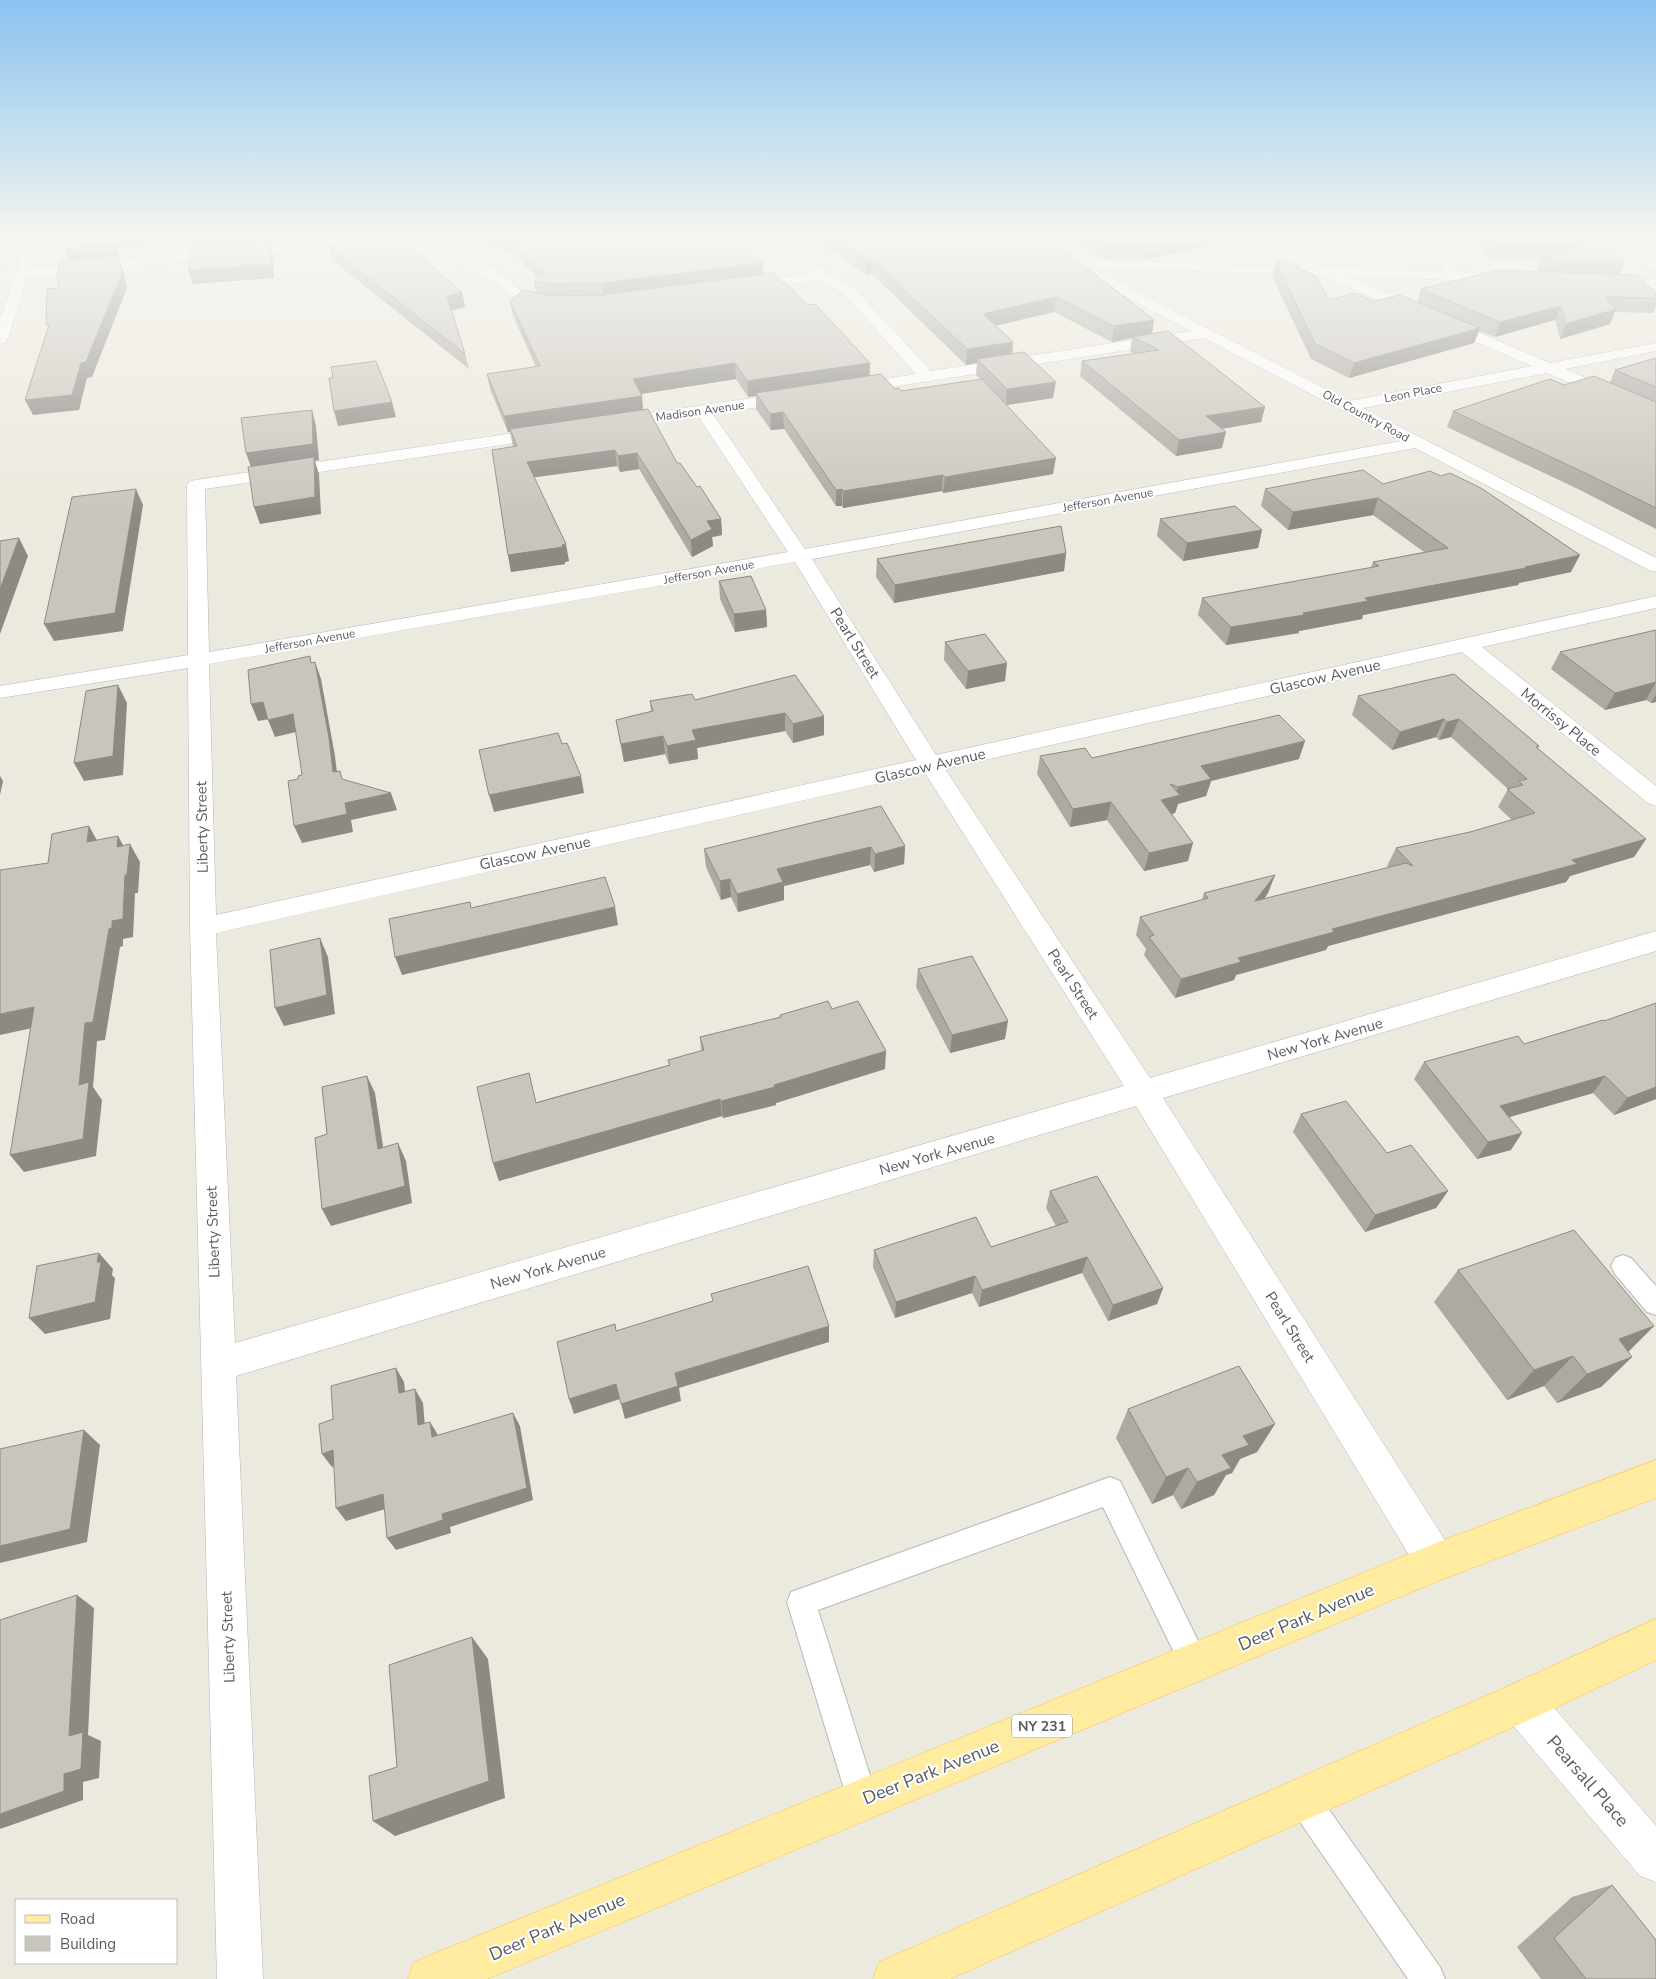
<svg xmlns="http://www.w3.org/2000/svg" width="1656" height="1979" viewBox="0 0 1656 1979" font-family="'Nunito Sans',sans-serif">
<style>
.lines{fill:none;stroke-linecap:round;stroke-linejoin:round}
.service-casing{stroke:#b4b8bd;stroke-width:2}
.minor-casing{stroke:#b4b8bd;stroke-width:1}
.primary-casing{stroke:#fcc348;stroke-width:1}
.service{fill:#fff;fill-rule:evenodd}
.minor{fill:#fff;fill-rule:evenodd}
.primary{fill:#ffeca0;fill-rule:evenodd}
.wall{fill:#ada9a3}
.shaded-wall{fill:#8d8a84}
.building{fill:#c9c5bd;stroke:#8d8a84}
.labels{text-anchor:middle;stroke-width:4;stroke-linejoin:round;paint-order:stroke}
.far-street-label{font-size:12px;fill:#575c61;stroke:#fff}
.shield{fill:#fff;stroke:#898d90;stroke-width:1}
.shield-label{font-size:14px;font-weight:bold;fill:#575c61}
.street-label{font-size:15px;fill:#575c61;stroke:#fff}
.near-street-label{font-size:18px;fill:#575c61;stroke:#fff}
</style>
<rect width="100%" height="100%" fill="#ece9de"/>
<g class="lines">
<defs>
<path id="service" d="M1623,1255L1631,1258L1656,1286V1315L1647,1312L1615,1274L1611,1266L1615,1258Z
M1110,1477L1120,1481L1204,1653L1209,1663L1204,1673L1194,1678L1184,1673L1103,1507L818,1610L878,1801L873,1812L862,1817L851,1812L787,1602L791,1592Z
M1302,1782L1313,1787L1440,1967L1445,1979H1408L1291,1809L1286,1798L1291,1787Z"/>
<path id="minor" d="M27,239H40L31,269L322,240L415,244L460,253L493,268L529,296L558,302L560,305L553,309L519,302L483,274L451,259L415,252L322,248L28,277L7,340L5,343L0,344V319L14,279L0,280V272L17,270Z
M757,239H773L856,290L931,371L1191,331L1017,239H1034L1073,260L1303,267L1243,239H1261L1327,268L1444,272L1424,239H1437L1457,272L1508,274L1515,278L1508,282L1348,276L1550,363L1656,343V351L1565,369L1656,408V419L1547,373L1363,408L1656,558V572L1649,570L1415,448L812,559L936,755L1656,596V608L1482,647L1656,786V806L1648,803L1462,652L945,769L1150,1078L1656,931V951L1163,1098L1450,1548L1455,1562L1450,1576L1436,1581L1422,1576L1136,1106L236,1376L263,1979H217L190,927L188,668L0,698V686L188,655L187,485L190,481L196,480L548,428L554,429L556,433L554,437L548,438L205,489L209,652L788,552L698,416L616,428L610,426L608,423L610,420L616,418L793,392L799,394L801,397L799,400L793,402L713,414L805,549L1401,441L1204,338L853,393L847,391L845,388L847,385L916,374L846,296L821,280L745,290L740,289L738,286L740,283L745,282L810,274ZM1088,267L1323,276L1532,366L1349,401ZM795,562L916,760L216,915L209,664ZM925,773L1124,1086L235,1343L216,933Z
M1626,239H1639L1656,258V270L1651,269Z
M1608,278L1656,280V288L1603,285L1601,282L1603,279Z
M1521,1681L1536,1687L1656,1826V1882L1640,1876L1506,1717L1500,1702L1506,1687Z"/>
<path id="primary" d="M1656,1460V1498L1438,1581L487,1979H408L414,1962L1436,1543Z
M1656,1619V1660L1536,1717L950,1979H873L879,1962L1506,1687Z"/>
</defs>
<use href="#service" class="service-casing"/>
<use href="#minor" class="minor-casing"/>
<use href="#primary" class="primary-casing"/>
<use href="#service" class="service"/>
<use href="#minor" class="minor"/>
<use href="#primary" class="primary"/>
</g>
<path class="wall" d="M462,239H739L763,263L764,275L807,305L870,363V376L901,391L981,380L976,375L977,363L966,365L872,274L866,275L834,251L831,252L809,239H1042L1152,334L1265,407L1261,422L1222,429V448L1176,456L1080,376L1082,361L1134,354L1130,351L1132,338L1112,342L1054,312L996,325L1013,342L1012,354L1053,398L1006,405L1053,474L943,493L942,491L843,508L842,506H836L784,429L771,430L756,409V396L748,397L736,379L641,394L642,396L643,410L677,463L721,519L722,535L712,537L713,546L692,557L639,469L620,472L617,466L534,477L569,561L565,562V564L511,572L508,555L513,446L510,432H508L490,389L487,374L536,367L513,316L510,301L536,293L534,281L538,278L513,253Z
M1062,239H1234L1145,260L1103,259Z
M1474,239H1603L1625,262L1620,274L1656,294V306L1653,313L1615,312L1610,324L1560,339L1555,320L1495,337L1479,331L1474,343L1349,378L1311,359L1272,276L1276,262L1329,300L1417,302L1421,289L1536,271L1540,259H1544L1491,258Z
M362,243L462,292L465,307L451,310L465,354L469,369L332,260L328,246Z
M1656,358V529L1578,489L1447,427L1453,411L1564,385L1610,383L1615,370Z
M1383,484L1571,572L1519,583L1518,585L1363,615L1362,619L1299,631V633L1226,645L1198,615L1202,598L1371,568L1373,562L1424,552L1373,515L1288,530L1261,506L1265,489Z
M1160,519L1262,530L1258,548L1183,561L1157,536Z
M1066,553L1064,571L894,603L876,577L877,559Z
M719,581L766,610L767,627L735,632L720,599Z
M1656,630V702L1651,703L1646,700L1605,710L1551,669L1560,652Z
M945,642L1005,681L966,689L944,660Z
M1454,674L1539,746L1538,749L1646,839L1634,857L1570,876L1566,882L1328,946L1326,950L1236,975L1234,980L1175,998L1144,955L1146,949L1136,935L1140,917L1202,900L1204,893L1275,875L1268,893L1264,899L1389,868L1387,866L1396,848L1470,832L1512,820L1498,807L1508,789L1451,737L1439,740L1436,737L1392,750L1352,715L1358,696Z
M795,675L824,735L793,743L785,731L697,748L698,759L669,764L665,754L624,762L619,738L616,720L651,711L650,701L695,700Z
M1040,756L1092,758L1299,759L1211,781L1206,796L1178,804L1175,813L1172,814L1188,861L1144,871L1107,820L1070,827L1037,774Z
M905,846L904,864L874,872L870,865L784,886V900L738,912L731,897L721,900L706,867L704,849Z
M918,969L1005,1039L950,1053L916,987Z
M832,1009L885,1069L776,1103V1105L723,1118L722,1116L499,1181L493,1163L537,1102L669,1065L668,1060L701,1051L700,1037L780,1017V1015Z
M1603,1020L1656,1099L1614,1115L1593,1093L1509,1117L1511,1150L1477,1159L1414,1079L1424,1062L1524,1044Z
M1301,1114L1387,1153L1448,1191L1436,1208L1365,1232L1293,1132Z
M1050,1191L1163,1288L1157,1304L1108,1321L1082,1273L979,1307L972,1293L895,1318L873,1267L874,1250L991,1247L1056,1226L1046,1208Z
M1458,1270L1654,1326L1628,1352L1632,1357L1601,1387L1557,1403L1544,1386L1507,1400L1434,1302Z
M1128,1409L1275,1424L1257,1452L1240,1459L1232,1473L1226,1475L1214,1495L1181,1509L1173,1495L1152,1504L1116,1438Z
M1612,1885L1656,1979H1541L1517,1947L1572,1897Z"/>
<path class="shaded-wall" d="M114,239H273V243H270L273,255L274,278L193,284L188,270L198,251L194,241L118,248L120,258H119L123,270L127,288L92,377L87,378L79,410L33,415L25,400L81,363L69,263L64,249Z
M831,239H834V251L831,252Z
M1176,239H1234L1145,260L1147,246Z
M872,259V274L866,275V260Z
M763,263L764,278L604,298L602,283Z
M462,292L465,307L450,311L447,296Z
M1056,297L1054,312L982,329L983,314Z
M1561,306L1555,320L1495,337L1500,322Z
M1616,309L1610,324L1560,339L1566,324Z
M1154,320L1152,335L1133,337L1132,338L1112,342L1114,326Z
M1480,328L1474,343L1349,378L1354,363Z
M1013,342L1012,357L977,359V363L966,365L967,349Z
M735,363L736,379L634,395L633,379Z
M870,363L869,379L756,393V396L748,397L747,381Z
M1056,382L1053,398L1006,405L1007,389Z
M642,396L643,412L510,429V432H508L504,416Z
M392,402L396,417L338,426L334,411Z
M1265,407L1261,422L1203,432L1206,416Z
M312,410L316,426L319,460L315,461L319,474L321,514L260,524L254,507L252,470L246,453Z
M783,412L784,429L771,430L770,414Z
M1226,432L1222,448L1176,456L1179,440Z
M615,450L617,466L530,478L527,462Z
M637,453L639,469L620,472L618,456Z
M1056,458L1053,474L943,493L945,477Z
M943,475L942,491L843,508V491Z
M136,489L143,505L123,631L54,641L44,624Z
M842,489V506H836V490Z
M1378,498L1373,515L1288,530L1293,512Z
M721,519L722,535L712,537L713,546L692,557L691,540L707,521Z
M1262,530L1258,548L1183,561L1187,543Z
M19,538L28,556L0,634V589Z
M566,544L569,561L565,562V564L511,572L508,555Z
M1066,553L1064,571L894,603L895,585Z
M1580,555L1571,572L1519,583L1518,585L1363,615L1362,619L1299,631V633L1226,645L1231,627L1303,613L1365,598L1525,567Z
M766,610L767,627L735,632L734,614Z
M315,662L321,679L335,756L339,790L333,772Z
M1007,663L1005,681L966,689L968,671Z
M1656,682L1646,700L1605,710L1615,693Z
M118,685L127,703L123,775L84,781L74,763Z
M1656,694V702L1651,703Z
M263,702L270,719L258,721L251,704Z
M785,713V731L697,748L698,759L669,764L667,746L692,730Z
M293,714L300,731L275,737L268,720Z
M824,716V735L793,743V724Z
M1444,719L1436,737L1392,750L1400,732Z
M1459,719L1451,737L1439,740L1447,722Z
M663,736L665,754L624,762L621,744Z
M1305,741L1299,759L1211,781L1206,796L1178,804L1175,813L1156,818L1161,800L1175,797L1178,787L1201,766Z
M0,776L3,781L0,795Z
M581,776L584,793L494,812L489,795Z
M391,793L397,810L351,820L353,832L302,843L294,826L345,803Z
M1111,802L1107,820L1070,827L1073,809Z
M89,826L99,844L87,842Z
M118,836L128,854L117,847Z
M1646,839L1634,857L1570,876L1566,882L1328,946L1326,950L1236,975L1234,980L1175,998L1181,979L1238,958L1332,929Z
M1193,843L1188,861L1144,871L1149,853Z
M130,844L140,862L138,893H135L133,937L123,939V946L120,947L105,1040L97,1041L93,1087L102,1100L96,1156L24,1172L10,1155L79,1085L85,1023L109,929L112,921L125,875Z
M905,846L904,864L874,872L875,854Z
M871,847L870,865L784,886V900L738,912L737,894L777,869Z
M1275,875L1268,893L1249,920L1255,901Z
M730,879L731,897L721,900L720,881Z
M615,907L618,925L402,975L395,957Z
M320,938L328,957L335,1014L284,1026L275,1008Z
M34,1007L46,1025L0,1035V1014Z
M1008,1021L1005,1039L950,1053L952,1035Z
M886,1051L885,1069L776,1103V1105L723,1118L721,1101L774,1085Z
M367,1076L375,1093L386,1166L378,1149Z
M1605,1076L1593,1093L1489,1123L1500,1106Z
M1656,1087V1099L1614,1115L1627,1098Z
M720,1099L722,1116L499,1181L493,1163Z
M1522,1133L1511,1150L1477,1159L1488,1142Z
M398,1143L406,1161L412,1203L331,1226L322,1209Z
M1448,1191L1436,1208L1365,1232L1375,1215Z
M99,1253L113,1269L112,1275L115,1278L110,1319L45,1334L29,1318L97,1262Z
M1087,1257L1082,1273L979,1307L982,1290Z
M975,1276L972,1293L895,1318L896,1302Z
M1163,1288L1157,1304L1108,1321L1113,1305Z
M829,1326V1342L679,1388L681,1401L625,1419L621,1404L675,1373Z
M1654,1326L1623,1357L1619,1339Z
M1573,1356L1544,1386L1507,1400L1534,1370Z
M1632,1357L1601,1387L1557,1403L1587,1374Z
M396,1368L404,1382L407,1407L399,1393Z
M616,1384L620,1399L574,1414L569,1399Z
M415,1389L423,1403L426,1439L418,1425Z
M513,1413L520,1426L533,1500L450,1527L451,1533L396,1550L387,1538L442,1514Z
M430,1422L438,1435L432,1437Z
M1275,1424L1257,1452L1240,1459L1232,1473L1226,1475L1214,1495L1181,1509L1197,1482L1222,1455L1243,1436Z
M84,1430L100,1445L87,1542L0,1563V1546Z
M333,1450L342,1463L332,1467L322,1454Z
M1188,1468L1173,1495L1152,1504L1166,1477Z
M383,1494L392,1507L346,1521L336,1508Z
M77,1595L94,1608L88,1735L101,1741L99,1778L83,1782V1800L0,1829V1814L64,1774L69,1736Z
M472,1637L488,1659L505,1798L395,1836L373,1821Z"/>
<path class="building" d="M66,239H114L115,244L64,249Z
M362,239H400L462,292L447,296L465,354L328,246L362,243Z
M511,239H739L763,263L602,283L553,284L534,281L545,272Z
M837,239H1042L1068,253L1154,320L1114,326L1056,297L983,314L1013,342L967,349L872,259L866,260Z
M1094,239H1176L1147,246L1105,245Z
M1492,239H1603L1625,262L1540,259L1580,250V245L1496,244Z
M269,241L270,264L188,270L191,248Z
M118,256L122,273L86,362L81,363L72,395L25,400L49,325H46L47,289L59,288L57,274L60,261Z
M1276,262H1286L1316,276L1329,300L1355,293L1373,301L1400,295L1480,328L1354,363L1315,344Z
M1499,270L1637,275L1656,294V298L1606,297L1616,309L1566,324L1561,306L1500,322L1421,289Z
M773,273L783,283H786L807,305L815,304L870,363L747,381L735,363L633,379L642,396L504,416L487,374L540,366L510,301L523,290L553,296L602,295Z
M1168,331L1265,407L1206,416L1226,432L1179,440L1082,361L1159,350L1133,337Z
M1024,352L1056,382L1007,389L977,359Z
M1656,358V387L1615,370Z
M376,361L392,402L334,411L329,378H333L331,367Z
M881,374L895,389L899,388L901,391L982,379L1056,458L945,477L943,475L843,491L842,489L836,490L783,412L770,414L756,393Z
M1594,376L1656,402V508L1585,473L1453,411L1550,379L1564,385Z
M648,409L677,463H680L697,487L700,486L721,519L707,521L712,529L691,540L637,453L618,456L615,450L527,462L566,544L562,545L563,547L508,555L492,450L517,446L510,429Z
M312,410L313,444L246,453L241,418Z
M314,457L315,497L254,507L248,467Z
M1363,470L1383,484L1430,471L1441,476L1450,473L1481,488L1580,555L1525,567L1526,568L1365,598L1368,601L1303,613L1304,615L1231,627L1202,598L1379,566L1373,562L1448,548L1378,498L1293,512L1265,489Z
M136,489L115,613L44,624L72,497Z
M1235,506L1262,530L1187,543L1160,519Z
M1061,526L1066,553L895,585L877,559Z
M19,538L0,589V541Z
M751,576L766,610L734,614L719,581Z
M1656,630V682L1615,693L1560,652Z
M985,634L1007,663L968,671L945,642Z
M310,656L311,663L315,662L329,738L333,772L340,771L342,779L391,793L345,803L347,814L294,826L288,781L298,779V776L302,775L293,714L268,720L263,702L251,704L248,670Z
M1454,674L1539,746L1536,747L1646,839L1572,860L1577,864L1332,929L1334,932L1238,958L1241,962L1181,979L1149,937L1154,935L1140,917L1208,898L1204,893L1275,875L1255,901L1406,863L1413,866L1396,848L1470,832L1535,813L1507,789L1523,785L1519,781L1527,779L1459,719L1447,722L1444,719L1400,732L1358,696Z
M795,675L824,716L793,724L785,713L692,730L696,740L667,746L663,736L621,744L616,720L653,711L650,701L692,694L695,700Z
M118,685L113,756L74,763L86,691Z
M1279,715L1305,741L1201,766L1211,779L1178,787L1170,784L1180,795L1161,800L1193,843L1149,853L1111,802L1073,809L1040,756L1085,748L1092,758Z
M558,733L562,744L567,743L581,776L489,795L479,750Z
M881,806L905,846L875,854L871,847L777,869L783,882L737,894L730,879L720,881L704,849Z
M89,826L87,842L118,836L117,847L130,844L127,875H125L123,919L112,921V928L109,929L93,1022L85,1023L79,1085L89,1082L83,1139L10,1155L34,1007L0,1014V870L48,863L52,834Z
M605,877L615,907L395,957L389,919L470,902L471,908Z
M320,938L327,995L275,1008L270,950Z
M972,956L1008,1021L952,1035L918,969Z
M828,1001L832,1009L858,1001L886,1051L774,1085L775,1087L721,1101L720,1099L493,1163L477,1087L529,1073L536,1103L670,1065L668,1060L704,1050L700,1037L781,1017L780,1015Z
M1656,1003V1087L1627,1098L1605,1076L1500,1106L1522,1133L1488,1142L1424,1062L1518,1036L1524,1044L1603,1020L1604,1021Z
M367,1076L378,1149L398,1143L405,1186L322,1209L315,1138L327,1134L322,1087Z
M1346,1101L1387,1153L1411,1145L1448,1191L1375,1215L1301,1114Z
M1097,1176L1163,1288L1113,1305L1087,1257L982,1290L975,1276L896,1302L874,1250L976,1217L991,1247L1068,1222L1050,1191Z
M1574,1230L1654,1326L1619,1339L1632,1357L1587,1374L1573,1356L1534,1370L1458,1270Z
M99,1253L97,1262H101L95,1302L29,1318L37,1266Z
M808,1266L829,1326L675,1373L678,1386L621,1404L616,1384L569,1399L557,1342L615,1324L616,1331L713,1301L711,1294Z
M1239,1366L1275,1424L1243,1436L1249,1445L1222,1455L1231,1468L1197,1482L1188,1468L1166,1477L1128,1409Z
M396,1368L399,1393L415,1389L418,1425L430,1422L432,1437L513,1413L527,1488L442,1514L443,1520L387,1538L383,1494L336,1508L333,1450L322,1454L319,1424L333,1419L331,1386Z
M84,1430L70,1529L0,1546V1449Z
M77,1595L69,1736L83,1732L81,1769L64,1774V1791L0,1814V1620Z
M472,1637L489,1781L373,1821L369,1776L397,1767L389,1665Z
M1612,1885L1656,1940V1979H1586L1554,1938Z"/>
<linearGradient id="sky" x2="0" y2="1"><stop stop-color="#89c2f1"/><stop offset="0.46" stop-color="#f6f5f0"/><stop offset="1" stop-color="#f6f5f0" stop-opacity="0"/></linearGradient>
<rect width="1656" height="517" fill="url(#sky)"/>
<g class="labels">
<g class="far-street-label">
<text transform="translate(1413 393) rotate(-11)" y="4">Leon Place</text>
<text transform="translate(700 411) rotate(-8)" y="4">Madison Avenue</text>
<text transform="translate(1366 416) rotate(28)" y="4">Old Country Road</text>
<text transform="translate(1108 500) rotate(-10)" y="4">Jefferson Avenue</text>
<text transform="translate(709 572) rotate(-10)" y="4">Jefferson Avenue</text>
<text transform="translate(310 641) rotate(-10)" y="4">Jefferson Avenue</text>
</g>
<rect class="shield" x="1012" y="1714.5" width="60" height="23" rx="4"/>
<g class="shield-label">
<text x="1042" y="1731">NY 231</text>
</g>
<g class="street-label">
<text transform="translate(855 643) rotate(58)" y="5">Pearl Street</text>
<text transform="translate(1325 677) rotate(-13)" y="5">Glascow Avenue</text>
<text transform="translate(1561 722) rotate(39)" y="5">Morrissy Place</text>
<text transform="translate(930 766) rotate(-13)" y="5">Glascow Avenue</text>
<text transform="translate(202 827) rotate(-91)" y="5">Liberty Street</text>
<text transform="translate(535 853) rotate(-12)" y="5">Glascow Avenue</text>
<text transform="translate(1073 984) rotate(57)" y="5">Pearl Street</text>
<text transform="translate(1325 1039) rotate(-16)" y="5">New York Avenue</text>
<text transform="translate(937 1154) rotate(-16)" y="5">New York Avenue</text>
<text transform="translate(213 1232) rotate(-92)" y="5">Liberty Street</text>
<text transform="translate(548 1268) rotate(-16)" y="5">New York Avenue</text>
<text transform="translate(1290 1327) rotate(58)" y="5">Pearl Street</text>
<text transform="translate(228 1637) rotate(-92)" y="5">Liberty Street</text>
</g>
<g class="near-street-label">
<text transform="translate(1306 1617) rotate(-23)" y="6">Deer Park Avenue</text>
<text transform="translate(931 1772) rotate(-22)" y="6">Deer Park Avenue</text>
<text transform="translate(1588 1781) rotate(49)" y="6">Pearsall Place</text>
<text transform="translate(557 1927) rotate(-23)" y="6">Deer Park Avenue</text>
</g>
</g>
<rect x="15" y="1899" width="162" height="65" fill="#ffffff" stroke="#bcbec0"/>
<rect x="25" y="1915" width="25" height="8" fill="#ffeca0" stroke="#bcbec0"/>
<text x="60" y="1924" font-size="15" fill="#575c61">Road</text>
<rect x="25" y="1936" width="25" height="15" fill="#c9c5bd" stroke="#bcbec0"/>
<text x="60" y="1949" font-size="15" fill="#575c61">Building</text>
</svg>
